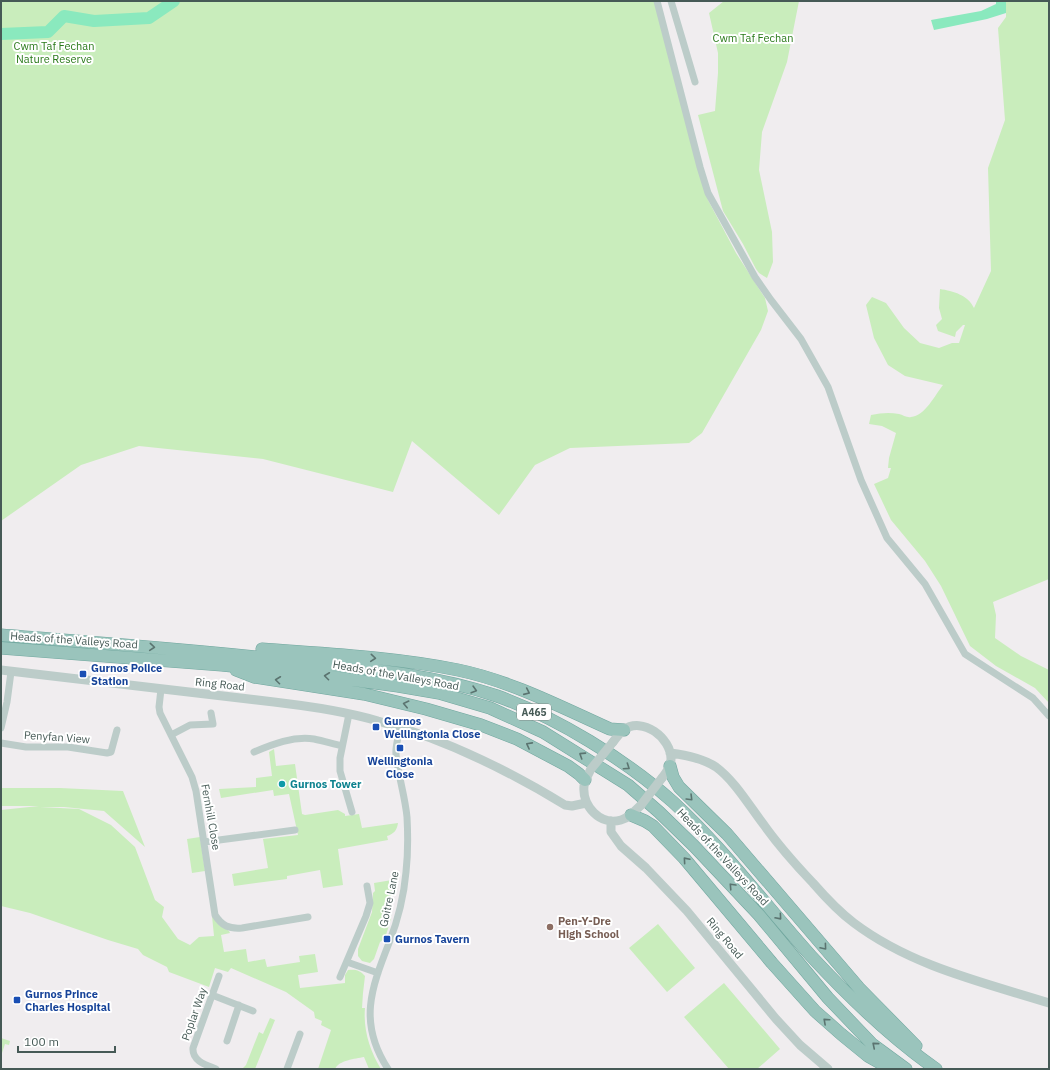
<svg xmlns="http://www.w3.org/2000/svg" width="1050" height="1070" viewBox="0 0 1050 1070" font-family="'IBM Plex Sans',sans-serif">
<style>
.green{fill:#c9edbc}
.water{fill:#8ae9be}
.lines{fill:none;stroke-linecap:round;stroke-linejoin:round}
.river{stroke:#8ae9be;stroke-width:12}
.trunk-casing{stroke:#71a79f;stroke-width:13}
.minor{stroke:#bcccc9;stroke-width:7}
.tertiary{stroke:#bcccc9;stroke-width:9}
.trunk{stroke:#9ac4bc;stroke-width:12}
.tertiary-bridge{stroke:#bcccc9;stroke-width:9}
.oneway{stroke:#5b7470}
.transit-dot{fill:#1a4fb4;stroke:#fff;stroke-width:1.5}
.culture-dot{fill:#0f9aa8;stroke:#fff;stroke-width:1.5}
.education-dot{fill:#8d6e63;stroke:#fff;stroke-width:1.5}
.labels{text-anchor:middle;stroke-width:4;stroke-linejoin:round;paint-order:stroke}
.shield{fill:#fff;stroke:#7e8c89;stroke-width:1}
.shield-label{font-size:10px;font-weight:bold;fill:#465a56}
.park-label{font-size:11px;fill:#297919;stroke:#fff}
.street-label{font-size:11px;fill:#465a56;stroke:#fff}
.transit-label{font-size:11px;font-weight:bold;fill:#164399;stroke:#fff;text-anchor:start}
.culture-label{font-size:11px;font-weight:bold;fill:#0d838f;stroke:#fff;text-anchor:start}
.education-label{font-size:11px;font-weight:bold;fill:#785e54;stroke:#fff;text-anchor:start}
</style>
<rect width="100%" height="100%" fill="#f0edef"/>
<path class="green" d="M1,1H654L708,200L736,253L765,298L768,311L761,330L702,433L689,443L570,448L535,465L499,515L412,441L393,492L263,459L139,446L81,465L1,521Z
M724,1H799L787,62L762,132L759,170L772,232L773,262L767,278L759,273L756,269L743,244L723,211L698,115L715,111L718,73V53L709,13Z
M1006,1H1049V579L993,602L996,615L995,638L1021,656L1049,670V703L1035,688L996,666L970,646L941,586L925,561L891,520L874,484L888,478L891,468H888L889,458L896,433L882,426L869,424L871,415C881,413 889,412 899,414C903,415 907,418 911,417C925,416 935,395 943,385L905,376L888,365L874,338L866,305L872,297L886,303L904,328L920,343L939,348L952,343H959L965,325H963L956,332L955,337L938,331L936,325L942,319L939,308L940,289C953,291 968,295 974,308L991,271L988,168L1005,120L998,28L1006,17Z
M274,749L276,766L295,764L302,814L305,815L338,810L345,814V816L359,814L362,828L398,823C397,830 394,834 387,836L388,840L338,849L343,885L323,888L320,870L287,876V879L234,886L232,874L268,868L263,839L298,835L289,794L274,796L273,790L221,798L219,789L256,787V778L272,776L269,752Z
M1,788H60L123,791L145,847L104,811L64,807H40L79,809L111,825L135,847L155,900L164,907L162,917L178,939L190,945L199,937L214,936L212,916L219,925L229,931L230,933L221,935L224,952L246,949L248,962L265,959L267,967L300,962L299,956L315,954L318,972L298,975L300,988L345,983V975L348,970C355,969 360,970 365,976L363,993L362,1008H365C363,1030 370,1051 381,1069H369L364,1057C355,1059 339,1060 335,1069H318L331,1030L321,1025L322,1021L315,1018L314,1012L286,992L231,968L228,972L215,968L209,987L169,972L167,967L143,955L138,949L108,940L30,913L1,906V810L39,806H1Z
M200,837L205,871L192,873L187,839Z
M392,880L391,919L385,938L380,942L374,959L370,963L362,961L358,956V949L372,912L373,893L375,891L374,883Z
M658,924L695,968L667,992L629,948Z
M724,983L780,1049L757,1069H729L684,1017Z
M270,1018L275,1020L255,1069H242L246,1065L259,1032L263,1034Z
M1,1038L10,1041L9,1045L5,1044L1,1056Z"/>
<path class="water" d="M996,1H1006V13L987,19L934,30L931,20L981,11L996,4Z"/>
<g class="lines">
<path class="river" d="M1,34L48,32L64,16L94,21L149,18L174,1"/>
<defs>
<path id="trunk" d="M1,635C99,643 196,650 294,661C361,668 432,674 497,696C556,717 626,760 673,802C724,849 765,905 811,956C849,997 890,1037 936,1069
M1,648L222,665L309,674L398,686L439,693L490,708L543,732L628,785L659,812L694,846L759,915L828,998L872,1044L906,1069
M262,649C327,654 394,657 458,670C511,681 561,707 610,729L624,730
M236,670L254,677L364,694L426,709L481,725L517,739L568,766L579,774L585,780
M670,766L673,777L679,787L727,834L859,988L916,1046
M631,815L645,821L653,826L684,858L772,963L815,1011L841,1034L868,1056L891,1069"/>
</defs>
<use href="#trunk" class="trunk-casing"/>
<path class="minor" d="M657,1L700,167L708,193L755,277L771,300L801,339L828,387L861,480L887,538L925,584L965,654L1033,698L1049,716
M671,1L695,82
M161,689L159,707L160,713L192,777L196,791L215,915C222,926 229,929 242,928L308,917
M349,714L340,758V771L352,812
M1,728L7,702L11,672
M171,735L190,725L213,724L211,713
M1,743L26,747H68L107,753L111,752L117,730
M254,752C273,744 293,736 314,739C324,741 333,744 342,746
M204,842L295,830
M347,962L378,973
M340,977L366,916L370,903L367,886
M212,995L253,1011
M227,1041L239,1005
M216,1069C206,1065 192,1061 193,1048L219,976
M287,1069L300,1034
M388,1069C358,1023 371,989 389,943C398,920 404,895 406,872C408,854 408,835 407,817C405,796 398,775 396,754C395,746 399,736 400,727"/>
<path class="tertiary" d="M1,670L274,702C309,706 344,711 378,721C445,739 506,769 565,805L572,806L586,803
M613,742C616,738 620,733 623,730C643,716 671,738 671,759C671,766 666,773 662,778
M670,753C687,755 702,758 716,767C735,781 750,807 764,825C779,846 796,865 813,883C826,898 838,911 854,923C911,966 982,982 1049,1003
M591,769C588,775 585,780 584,786C582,806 600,826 621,820C629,818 635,811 641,805
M611,821V832L621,846L646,868L687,911L776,1019L800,1045L828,1069"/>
<use href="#trunk" class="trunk"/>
<path class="tertiary-bridge" d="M591,769L613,742
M641,805L662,778"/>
</g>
<defs><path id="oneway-chevron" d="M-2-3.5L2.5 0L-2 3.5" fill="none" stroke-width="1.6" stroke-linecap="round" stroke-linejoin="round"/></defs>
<g class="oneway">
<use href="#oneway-chevron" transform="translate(152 647) rotate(5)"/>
<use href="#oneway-chevron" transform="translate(373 658) rotate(5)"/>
<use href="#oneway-chevron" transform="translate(327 676) rotate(-173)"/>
<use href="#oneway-chevron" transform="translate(278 680) rotate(-173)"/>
<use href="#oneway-chevron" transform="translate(474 690) rotate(16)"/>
<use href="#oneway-chevron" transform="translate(527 692) rotate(24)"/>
<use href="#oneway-chevron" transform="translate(406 704) rotate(-167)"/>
<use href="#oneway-chevron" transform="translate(529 745) rotate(-152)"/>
<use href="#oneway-chevron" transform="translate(582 755) rotate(-147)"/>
<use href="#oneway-chevron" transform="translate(627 767) rotate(34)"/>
<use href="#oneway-chevron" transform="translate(690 798) rotate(45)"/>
<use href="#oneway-chevron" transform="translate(686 860) rotate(-131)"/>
<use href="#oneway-chevron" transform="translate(732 886) rotate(-133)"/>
<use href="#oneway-chevron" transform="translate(779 917) rotate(49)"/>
<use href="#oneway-chevron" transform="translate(824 947) rotate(50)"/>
<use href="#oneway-chevron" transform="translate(826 1021) rotate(-138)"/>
<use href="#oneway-chevron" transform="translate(875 1045) rotate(-140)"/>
</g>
<g class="transit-dot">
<rect x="79" y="670" width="8" height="8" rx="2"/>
<rect x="372" y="723" width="8" height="8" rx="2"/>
<rect x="396" y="744" width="8" height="8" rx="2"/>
<rect x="383" y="935" width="8" height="8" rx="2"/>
<rect x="13" y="996" width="8" height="8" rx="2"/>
</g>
<circle class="culture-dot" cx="282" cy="784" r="4"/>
<circle class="education-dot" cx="550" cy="927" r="4"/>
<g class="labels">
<rect class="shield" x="517" y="704" width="34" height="16" rx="3"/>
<g class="shield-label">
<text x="534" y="716">A465</text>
</g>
<g class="park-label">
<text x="753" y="42">Cwm Taf Fechan</text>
<text x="54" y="50">Cwm Taf Fechan<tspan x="54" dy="13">Nature Reserve</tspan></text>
</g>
<g class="street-label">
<text transform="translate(74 640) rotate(4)" y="4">Heads of the Valleys Road</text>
<text transform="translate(396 675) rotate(10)" y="4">Heads of the Valleys Road</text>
<text transform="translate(220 684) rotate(6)" y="4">Ring Road</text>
<text transform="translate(57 737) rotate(4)" y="4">Penyfan View</text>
<text transform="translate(211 817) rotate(80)" y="4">Fernhill Close</text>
<text transform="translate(723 857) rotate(47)" y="4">Heads of the Valleys Road</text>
<text transform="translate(389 899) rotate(-78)" y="4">Goitre Lane</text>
<text transform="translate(725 938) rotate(50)" y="4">Ring Road</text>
<text transform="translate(194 1014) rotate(-71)" y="4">Poplar Way</text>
</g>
<g class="transit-label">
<text x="91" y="672">Gurnos Police<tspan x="91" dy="13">Station</tspan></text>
<text x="384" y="725">Gurnos<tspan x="384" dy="13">Wellingtonia Close</tspan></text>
<text x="400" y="765" text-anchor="middle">Wellingtonia<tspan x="400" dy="13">Close</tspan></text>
<text x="395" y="943">Gurnos Tavern</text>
<text x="25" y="998">Gurnos Prince<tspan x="25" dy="13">Charles Hospital</tspan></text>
</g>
<g class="culture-label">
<text x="290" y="788">Gurnos Tower</text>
</g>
<g class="education-label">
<text x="558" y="925">Pen-Y-Dre<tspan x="558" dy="13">High School</tspan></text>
</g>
</g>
<rect width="1050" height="1070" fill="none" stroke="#465a56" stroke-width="4"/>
<path d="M18 1046v6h97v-6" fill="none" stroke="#465a56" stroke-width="2"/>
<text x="24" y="1046" font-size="12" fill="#465a56" stroke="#ffffff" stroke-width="3" paint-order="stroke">100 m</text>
</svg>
